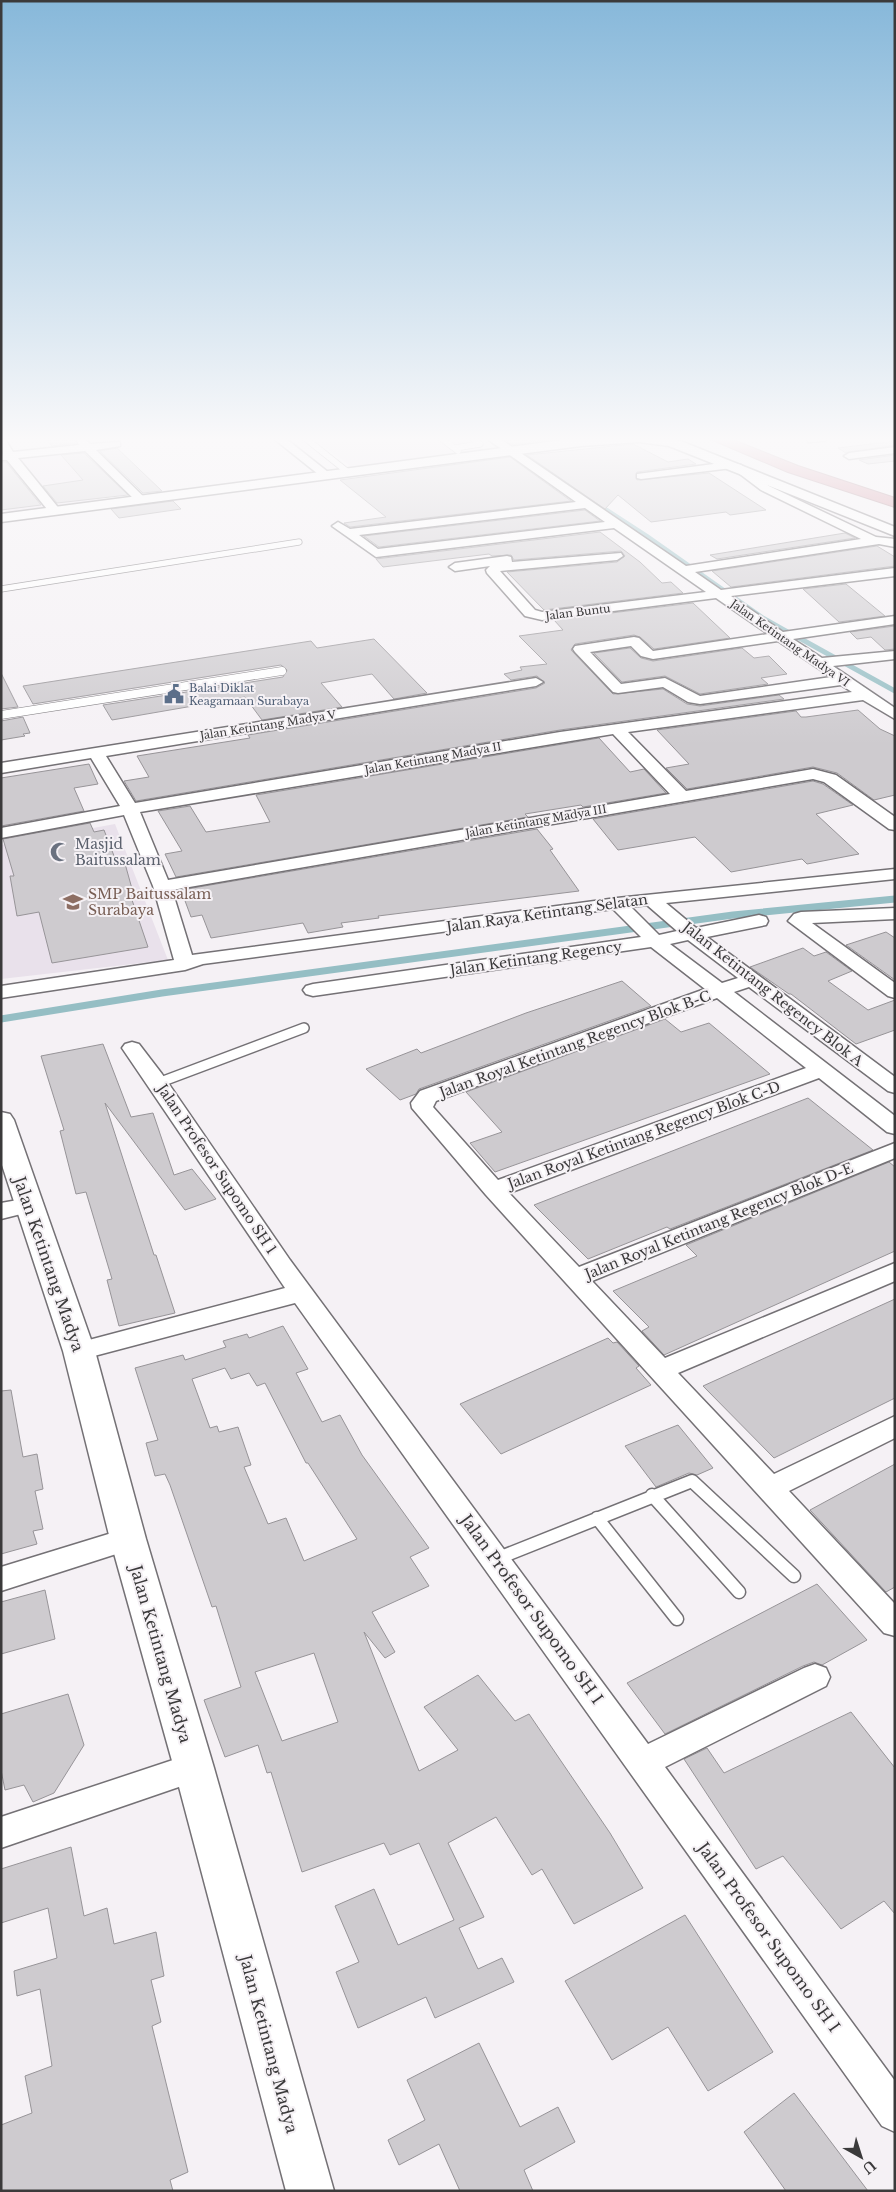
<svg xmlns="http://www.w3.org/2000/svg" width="896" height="2192" viewBox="0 0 896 2192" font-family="'Libre Baskerville',serif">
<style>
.built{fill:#e9e1eb}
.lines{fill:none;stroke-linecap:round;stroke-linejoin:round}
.stream-far2{stroke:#95bec4;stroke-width:4}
.stream-far1{stroke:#95bec4;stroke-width:5}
.stream{stroke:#95bec4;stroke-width:7}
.building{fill:#cecbcf;stroke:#979498;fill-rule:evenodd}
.service-far3-casing{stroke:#747175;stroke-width:7}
.service-far2-casing{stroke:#747175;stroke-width:9}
.service-far1-casing{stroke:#747175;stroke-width:12}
.service-casing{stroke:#747175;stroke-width:15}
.minor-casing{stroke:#747175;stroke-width:3}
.tertiary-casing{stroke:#747175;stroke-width:3}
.motorway-casing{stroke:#996974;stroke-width:2}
.service-far3{stroke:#fff;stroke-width:5.5}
.service-far2{stroke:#fff;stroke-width:8}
.service-far1{stroke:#fff;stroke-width:9}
.service{stroke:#fff;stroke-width:12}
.minor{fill:#fff;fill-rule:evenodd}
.tertiary{fill:#fff;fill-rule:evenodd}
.motorway{fill:#cc8292;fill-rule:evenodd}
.labels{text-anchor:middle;stroke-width:4;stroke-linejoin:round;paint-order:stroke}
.far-street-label{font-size:11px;fill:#3b3a3b;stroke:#f5f1f5}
.far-service-label{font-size:11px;fill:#4e5e75;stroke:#f5f1f5;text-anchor:start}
.worship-label{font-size:14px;fill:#5b616d;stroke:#f5f1f5;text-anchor:start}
.education-label{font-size:14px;fill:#785e54;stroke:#f5f1f5;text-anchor:start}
.street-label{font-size:14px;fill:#3b3a3b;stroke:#f5f1f5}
.near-street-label{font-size:16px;fill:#3b3a3b;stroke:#f5f1f5}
</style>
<rect width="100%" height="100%" fill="#f5f1f5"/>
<path class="built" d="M313,438H470L486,450L352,467Z
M53,446L101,501L10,513L1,498V452Z
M115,824L168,960L1,979V845Z"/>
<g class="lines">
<path class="stream-far2" d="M535,463L647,536L762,617L794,635"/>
<path class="stream-far1" d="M792,634L895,691"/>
<path class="stream" d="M1,1019L162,993L733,915L895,899"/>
</g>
<path class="building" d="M45,438H74L76,443L52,446Z
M503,438H561L512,445Z
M895,441V445L846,453L838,448Z
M633,444L668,462L688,459L696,464L637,472V480L709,473L766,510L730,515L726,512L651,522L618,495L605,509L527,455Z
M117,448L162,491L143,493L100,451Z
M84,453L128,495L57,503L43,486L83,480L61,455Z
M895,455V461L868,464L859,460Z
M510,457L571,501L350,527L344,523L386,517L340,480Z
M1,462H6L41,505L1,510Z
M173,501L181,509L119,518L111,509Z
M585,510L600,521L379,547L364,536Z
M600,532L640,562L662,583L671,582L683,593L544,610L507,572L617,562L625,556L621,551L514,560L511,555L492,556L489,554L383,567L376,559Z
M845,533L855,538L717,559L710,555Z
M877,546L895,557V566L731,587L712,571Z
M846,584L885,616L839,622L803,589Z
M693,603L730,638L654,649L640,637L634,635L575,644L571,650L613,694L663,689L687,704L700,706L779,695L784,699L560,730L136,801L124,781L149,777L137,756L250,738L248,735L536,688L545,683L537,676L511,680L504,674L522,670L520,667L547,664L519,636L563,630L554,620Z
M895,626V649L885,650L871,637L857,639L850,632Z
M374,639L427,693L394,699L372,674L321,683L342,707L262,720L245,697L112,720L103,705L283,677L287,670L281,665L33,704L23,686L311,641L317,648Z
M630,648L641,658L653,661L742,648L754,658L769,656L787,674L761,678L768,684L700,694L665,676L622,682L594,653Z
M1,673L18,707L1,709Z
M858,710L880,729L895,736V795L874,800L837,773L813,767L687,789L666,768L689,764L657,730L796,711L801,717H806Z
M23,717L30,733L23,734L25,736L1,740V721Z
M599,738L630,772L644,769L666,793L583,807L581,805L525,814L528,817L176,877L165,854L182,851L158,811L190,806L206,832L270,822L256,795Z
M89,764L98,784L74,788L84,811L1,826V778Z
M813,781L823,784L853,805L816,814L859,854L807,864L802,859L731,872L695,837L618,850L593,819Z
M90,823L94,832L104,830L116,861L124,860L134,896L131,897L148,947L52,963L39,912L17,916L10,876H14L3,839Z
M537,829L553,849L550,850L579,891L378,916L379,918L341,923L343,927L308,933L303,923L211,938L202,915L191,917L181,890Z
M886,932L895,938V980L846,945Z
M803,948L814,956L826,952L852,971L828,981L868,1010L895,1000V1030L856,1044L791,994H789L750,967Z
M622,981L651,1006L419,1089L416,1094L400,1100L366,1069L417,1049L421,1053L526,1013Z
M665,1019L681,1032L709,1023L770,1074L495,1172L470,1143L502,1132L466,1092Z
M103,1044L131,1117L153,1113L174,1175L192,1169L216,1199L185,1210L105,1103L154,1255H156L175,1313L119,1326L107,1280L112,1279L86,1192L76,1194L60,1131L64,1130L41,1056Z
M808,1098L873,1150L670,1229L667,1227L588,1259L534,1205Z
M889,1162L895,1167V1251L664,1355L642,1331L649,1327L613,1291L697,1256L686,1245Z
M895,1299V1398L774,1458L703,1386Z
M283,1326L308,1369L296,1373L322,1422L340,1415L362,1455L429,1548L410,1557L429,1586L372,1612L395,1652L385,1658L364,1632L419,1771L458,1750L424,1707L478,1675L515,1721L529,1714L610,1833L643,1888L574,1924L542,1869L532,1875L496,1817L448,1843L484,1917L459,1928L478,1969L502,1958L514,1982L435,2018L426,1997L358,2028L336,1972L359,1962L335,1906L374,1889L398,1945L454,1920L419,1843L390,1855L384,1843L302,1872L271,1772L267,1773L258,1745L225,1757L204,1700L241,1687L216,1606L212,1607L170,1485L165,1474L155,1476L146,1443L158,1440L157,1437L135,1368L183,1355L185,1360L226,1347L223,1341L247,1334L249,1338ZM225,1368L231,1379L249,1373L257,1386L265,1383L306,1463H308L357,1539L304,1561L286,1518L268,1524L244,1467L251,1465L238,1427L219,1432L217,1426L210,1428L192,1379ZM314,1653L338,1722L282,1741L255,1672Z
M608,1338L613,1343L617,1342L639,1366L636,1368L651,1385L501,1454L460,1404Z
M11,1390L23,1457L37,1454L43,1489L35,1491L43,1529L33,1531L37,1544L1,1554V1391Z
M678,1425L713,1468L697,1475L689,1473L656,1487L625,1446Z
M895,1464V1587L886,1592L810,1510Z
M817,1584L867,1640L822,1665L814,1662L803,1666L665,1734L627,1683Z
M45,1590L55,1639L1,1654V1602Z
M68,1694L84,1745L54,1793L33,1802L24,1785L5,1790L1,1770V1714Z
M851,1712L895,1768V1914L884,1901L841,1929L783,1856L756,1869L684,1759L707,1748L724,1773Z
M71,1847L84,1916L107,1908L114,1944L156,1932L164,1976L151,1980L161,2022L152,2026L188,2172L170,2180L173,2191H1V2125L32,2113L25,2076L52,2066L40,1989L17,1996L14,1971L57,1958L48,1908L1,1923V1869Z
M685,1915L773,2052L708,2091L668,2027L612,2060L565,1981Z
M479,2043L520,2127L558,2107L575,2142L524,2170L533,2191H460L439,2144L399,2165L388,2140L425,2120L407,2080Z
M794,2093L868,2191H786L744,2132Z"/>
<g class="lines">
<defs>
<path id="service-far3" d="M305,438L349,473
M441,438L458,451
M455,448L480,444L472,438
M1,589L299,542"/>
<path id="service-far2" d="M1,715L282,671"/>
<path id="service-far1" d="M158,1083L304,1028"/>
<path id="service" d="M652,1495L739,1592
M597,1518L677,1619
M496,1559L692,1481L794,1576"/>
<path id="minor" d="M1,438L5,439L13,452L79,445L76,438H84L90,444L120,442V446L96,450L147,500L145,502H137L85,451L18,458L61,511L59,514H51L7,460H1L3,453Z
M273,438H285L333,476L331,478H323Z
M486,438H499L686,566L861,539L761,490L732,468L641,479L637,478V474L729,462L741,465L769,486L876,537L895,539V547L879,544L695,572L721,590L895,568V576L731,596L783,632L895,616V624L793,639L822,658L895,651V659L833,666L895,708V719L863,700L628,732L686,791L813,769L836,775L895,817V830L889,829L824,782L813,779L172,890L192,955L617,898L895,869V879L666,903L696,928L759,915L766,917L768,921L766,925L707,937L895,1077V1093L888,1091L749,987L734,992L895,1116V1134L887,1132L819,1078L509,1193L579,1267L895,1143V1158L592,1281L665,1358L895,1263V1281L678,1373L774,1474L895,1416V1438L789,1491L895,1604V1636L884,1633L486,1195L412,1108L411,1103L420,1091L705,989L651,947L313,996L306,994L303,990L306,986L313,984L641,937L613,909L203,964L185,970L1,998V986L174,960L153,886L124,815L1,838V828L120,806L91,758L1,773V763L536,678L543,682L536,686L106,756L135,803L560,732L852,692L841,685L700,704L688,702L663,687L618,693L613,692L575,652L573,649L575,646L634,637L639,638L653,651L768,634L716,598L542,620L525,616L487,573L486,570L490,566L455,571L449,567L455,563L507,556L511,557L512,562L621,553L623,556L617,560L500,571L535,610L542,612L706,592L614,528L376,557L332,526L338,522L350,529L576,502ZM585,508L605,522L378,549L359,535ZM778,641L831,677L700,696L665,678L621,684L590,652L631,646L641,656L653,659ZM613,734L670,794L168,880L140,812ZM647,905L677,931L659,935L631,907ZM688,940L738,978L722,983L670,944ZM717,998L806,1068L498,1180L433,1107L436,1101Z
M808,438H829L824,441L808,442Z
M895,447V453L849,459L844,456L849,453Z
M895,908V919L812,923L895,983V998L888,996L788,921L794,914L801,912Z
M132,1042L139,1044L162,1074L290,1260L648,1744L804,1668L815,1664L826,1668L830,1677L826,1686L665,1767L895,2081V2132L882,2126L295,1303L79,1360L70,1357L66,1351L70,1345L285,1288L122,1048L125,1044Z
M29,1198L37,1200L41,1205L37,1210L1,1219V1203Z
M128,1528L138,1531L142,1539L138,1547L1,1591V1567Z
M194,1753L205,1758L210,1768L205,1778L1,1848V1817Z"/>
<path id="tertiary" d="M578,438L678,440L895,527V536L669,446L639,442L581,446L1,522V514Z
M1,1112L10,1114L14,1120L95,1351L146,1539L214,1768L334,2191H286L174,1768L110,1539L63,1351L1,1162Z"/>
<path id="motorway" d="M708,438H728L798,466L895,498V507L788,472Z"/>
</defs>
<use href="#service-far3" class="service-far3-casing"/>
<use href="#service-far2" class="service-far2-casing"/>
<use href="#service-far1" class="service-far1-casing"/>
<use href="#service" class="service-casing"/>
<use href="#minor" class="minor-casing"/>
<use href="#tertiary" class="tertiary-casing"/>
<use href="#motorway" class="motorway-casing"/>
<use href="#service-far3" class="service-far3"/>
<use href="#service-far2" class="service-far2"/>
<use href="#service-far1" class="service-far1"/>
<use href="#service" class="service"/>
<use href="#minor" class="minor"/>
<use href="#tertiary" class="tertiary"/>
<use href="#motorway" class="motorway"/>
</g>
<linearGradient id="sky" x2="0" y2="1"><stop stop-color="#87b8da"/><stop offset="0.59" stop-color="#faf9fa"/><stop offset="1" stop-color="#faf9fa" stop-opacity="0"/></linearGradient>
<rect width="896" height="745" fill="url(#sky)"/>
<defs>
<symbol id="civic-bare" viewBox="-9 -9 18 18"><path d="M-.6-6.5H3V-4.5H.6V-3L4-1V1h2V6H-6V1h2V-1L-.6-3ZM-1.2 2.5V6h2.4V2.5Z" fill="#5c6f8a" stroke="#f5f1f5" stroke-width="2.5" paint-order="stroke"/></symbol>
<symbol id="mosque-bare" viewBox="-9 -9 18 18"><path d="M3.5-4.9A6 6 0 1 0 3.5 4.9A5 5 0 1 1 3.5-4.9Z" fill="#6b7280" stroke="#f5f1f5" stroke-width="2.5" paint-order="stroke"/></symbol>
<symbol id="school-bare" viewBox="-9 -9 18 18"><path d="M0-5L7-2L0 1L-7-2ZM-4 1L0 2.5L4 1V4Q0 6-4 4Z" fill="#8d6e63" stroke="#f5f1f5" stroke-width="2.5" paint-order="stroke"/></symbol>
</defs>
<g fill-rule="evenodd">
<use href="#civic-bare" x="160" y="680" width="28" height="28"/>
<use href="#mosque-bare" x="46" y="838" width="28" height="28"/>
<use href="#school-bare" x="59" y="888" width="28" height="28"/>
</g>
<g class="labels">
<g class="far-street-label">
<text transform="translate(578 612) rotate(-7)" y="4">Jalan Buntu</text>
<text transform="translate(790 643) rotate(35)" y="4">Jalan Ketintang Madya VI</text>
<text transform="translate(268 725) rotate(-9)" y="4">Jalan Ketintang Madya V</text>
<text transform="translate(433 758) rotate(-10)" y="4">Jalan Ketintang Madya II</text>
<text transform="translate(536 821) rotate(-10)" y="4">Jalan Ketintang Madya III</text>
</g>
<g class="far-service-label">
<text x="189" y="692">Balai Diklat<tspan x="189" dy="13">Keagamaan Surabaya</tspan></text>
</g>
<g class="worship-label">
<text x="75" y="849">Masjid<tspan x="75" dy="16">Baitussalam</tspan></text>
</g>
<g class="education-label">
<text x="88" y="899">SMP Baitussalam<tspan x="88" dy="16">Surabaya</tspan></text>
</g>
<g class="street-label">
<text transform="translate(547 913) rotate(-8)" y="5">Jalan Raya Ketintang Selatan</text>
<text transform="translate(536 958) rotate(-8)" y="5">Jalan Ketintang Regency</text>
<text transform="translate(773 994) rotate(38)" y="5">Jalan Ketintang Regency Blok A</text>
<text transform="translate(575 1044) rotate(-20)" y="5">Jalan Royal Ketintang Regency Blok B-C</text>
<text transform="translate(644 1135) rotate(-20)" y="5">Jalan Royal Ketintang Regency Blok C-D</text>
<text transform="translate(217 1169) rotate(56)" y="5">Jalan Profesor Supomo SH 1</text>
<text transform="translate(719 1221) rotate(-22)" y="5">Jalan Royal Ketintang Regency Blok D-E</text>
</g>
<g class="near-street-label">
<text transform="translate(49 1264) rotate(71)" y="6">Jalan Ketintang Madya</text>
<text transform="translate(532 1609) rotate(54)" y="6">Jalan Profesor Supomo SH I</text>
<text transform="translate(161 1654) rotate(74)" y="6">Jalan Ketintang Madya</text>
<text transform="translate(769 1937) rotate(54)" y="6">Jalan Profesor Supomo SH I</text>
<text transform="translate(269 2044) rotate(75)" y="6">Jalan Ketintang Madya</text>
</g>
</g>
<rect width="896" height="2192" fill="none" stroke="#3b3a3b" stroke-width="5"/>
<g transform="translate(861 2157) rotate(141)" stroke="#f5f1f5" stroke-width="4" paint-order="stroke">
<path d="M0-4L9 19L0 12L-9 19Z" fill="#3b3a3b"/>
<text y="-8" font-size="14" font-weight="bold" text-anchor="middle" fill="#3b3a3b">U</text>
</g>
</svg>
